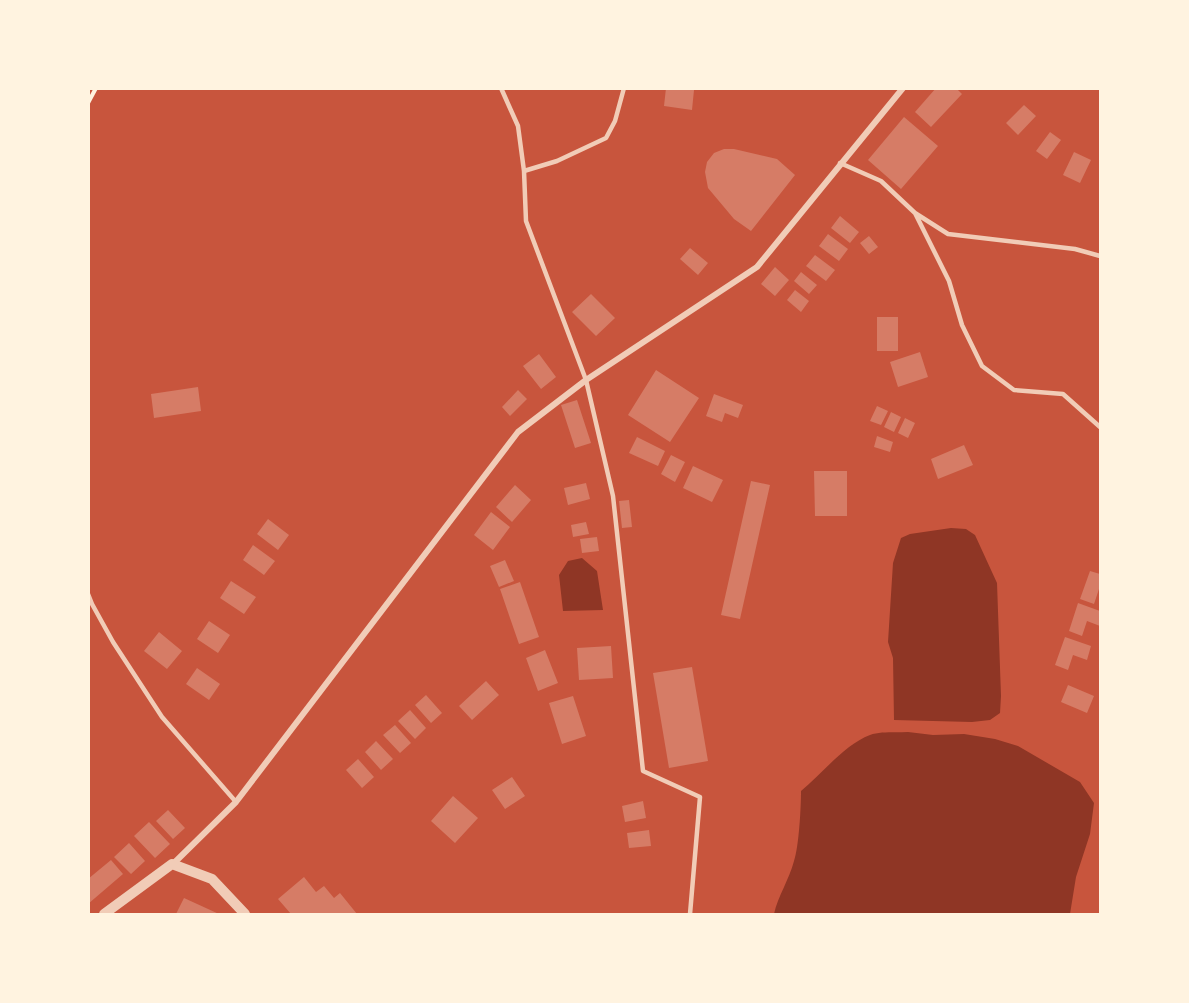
<svg xmlns="http://www.w3.org/2000/svg" width="1189" height="1003" viewBox="0 0 1189 1003" font-family="Montserrat,sans-serif">
<style>
.water{fill:#8f3625}
.building{fill:#d67c66}
.lines{fill:none;stroke-linecap:round;stroke-linejoin:round}
.path{stroke:#fff3e0;stroke-width:4}
.service{stroke:#f1ccb7;stroke-width:4.5}
.minor{stroke:#f1ccb7;stroke-width:6}
.tertiary{stroke:#f1ccb7;stroke-width:10}
</style>
<rect width="100%" height="100%" fill="#c8553d"/>
<path class="water" d="M951,528L966,529L975,535L997,583L1001,696L1000,713L990,720L972,722L894,720L893,658L888,642L893,563L901,538L910,534Z
M582,558L597,571L603,610L563,611L559,575L568,561Z
M908,732L933,735L964,734L995,739L1018,746L1080,782L1094,803L1090,834L1076,877L1070,914H774C778,896 789,880 794,861C799,846 801,808 801,791C823,773 844,745 870,735C881,731 896,733 908,732Z"/>
<path class="building" d="M666,88L694,90L692,110L664,106Z
M936,88H956L962,94L931,127L915,112Z
M1024,105L1036,116L1018,135L1006,123Z
M904,117L938,146L901,189L868,160Z
M1050,132L1061,140L1047,159L1036,151Z
M724,149H734L777,159L795,175L751,231L734,219L708,188L705,172L707,162L714,153Z
M1074,152L1091,160L1080,183L1063,175Z
M840,216L859,232L850,243L831,228Z
M828,234L848,249L839,261L819,246Z
M869,236L878,247L869,254L860,243Z
M690,248L708,263L698,275L680,259Z
M815,255L835,270L826,281L806,266Z
M775,267L789,280L775,296L761,284Z
M801,272L817,285L809,294L794,281Z
M795,290L809,301L801,312L787,300Z
M591,294L615,318L596,336L572,312Z
M877,317H898V351H877Z
M920,352L928,377L898,387L890,362Z
M539,354L556,377L541,389L523,366Z
M656,370L699,398L670,442L628,415Z
M198,387L201,411L154,418L151,394Z
M518,390L527,399L510,416L502,407Z
M714,394L743,405L738,418L725,413L722,422L706,416Z
M577,400L591,443L575,448L561,405Z
M877,406L888,411L881,425L870,421Z
M891,412L901,417L894,432L884,427Z
M905,418L915,423L908,438L898,433Z
M877,436L893,442L890,452L874,447Z
M637,437L665,451L658,466L629,453Z
M964,445L973,465L938,479L931,459Z
M671,455L685,462L675,482L661,474Z
M693,466L723,480L712,502L683,488Z
M814,471H847V516H815Z
M751,481L770,485L740,619L721,615Z
M586,483L590,499L568,505L564,488Z
M515,485L531,500L512,522L496,507Z
M629,500L632,527L622,528L619,501Z
M491,512L510,527L493,550L474,535Z
M268,519L289,535L278,550L257,534Z
M586,522L589,534L573,537L571,525Z
M597,537L599,551L582,553L580,539Z
M253,545L275,561L264,575L243,560Z
M505,560L514,581L499,587L490,566Z
M1090,571L1100,574V590L1099,589L1094,604L1080,599Z
M231,581L256,597L244,614L220,598Z
M520,582L539,637L519,644L500,589Z
M1078,603L1100,611V626L1087,621L1082,636L1069,631Z
M209,621L230,635L218,653L197,639Z
M159,632L182,651L167,669L144,651Z
M1065,637L1091,646L1087,660L1073,655L1068,670L1055,665Z
M611,646L613,678L579,680L577,648Z
M545,650L558,683L538,691L526,658Z
M692,667L708,761L669,768L653,673Z
M197,668L220,684L209,700L186,684Z
M486,681L499,695L472,720L459,706Z
M1068,685L1094,696L1087,713L1061,702Z
M426,695L442,713L431,723L415,705Z
M573,696L586,736L562,744L549,703Z
M410,710L426,728L415,739L398,721Z
M395,725L411,743L400,753L383,735Z
M376,741L393,759L381,770L365,752Z
M358,759L374,777L362,788L346,770Z
M512,777L525,796L505,809L492,790Z
M453,796L478,818L455,843L431,821Z
M643,801L646,818L625,822L622,806Z
M168,810L185,828L173,839L156,821Z
M149,822L170,844L155,858L134,836Z
M649,830L651,846L629,848L627,833Z
M129,843L145,861L131,874L114,857Z
M111,860L123,874L88,904V879Z
M304,877L316,892L324,886L334,898L340,893L357,914H291L278,899Z
M184,898L219,914H176Z"/>
<g class="lines">
<path class="path" d="M88,103L96,88"/>
<path class="service" d="M501,88L518,126L524,171
M624,88L615,121L606,138L557,161L524,171L526,221L586,380L613,496L643,771L700,797L690,914
M840,163L881,181L915,213L948,234L1075,249L1100,256
M915,213L949,281L962,325L982,366L1014,390L1063,394L1100,427
M88,594L92,604L113,642L162,717L236,802"/>
<path class="minor" d="M173,864L236,802L518,432L586,380L757,267L903,88"/>
<path class="tertiary" d="M104,914L172,864L212,879L245,914"/>
</g>
<rect width="1189" height="1003" fill="none" stroke="#fff3e0" stroke-width="180"/>
</svg>
